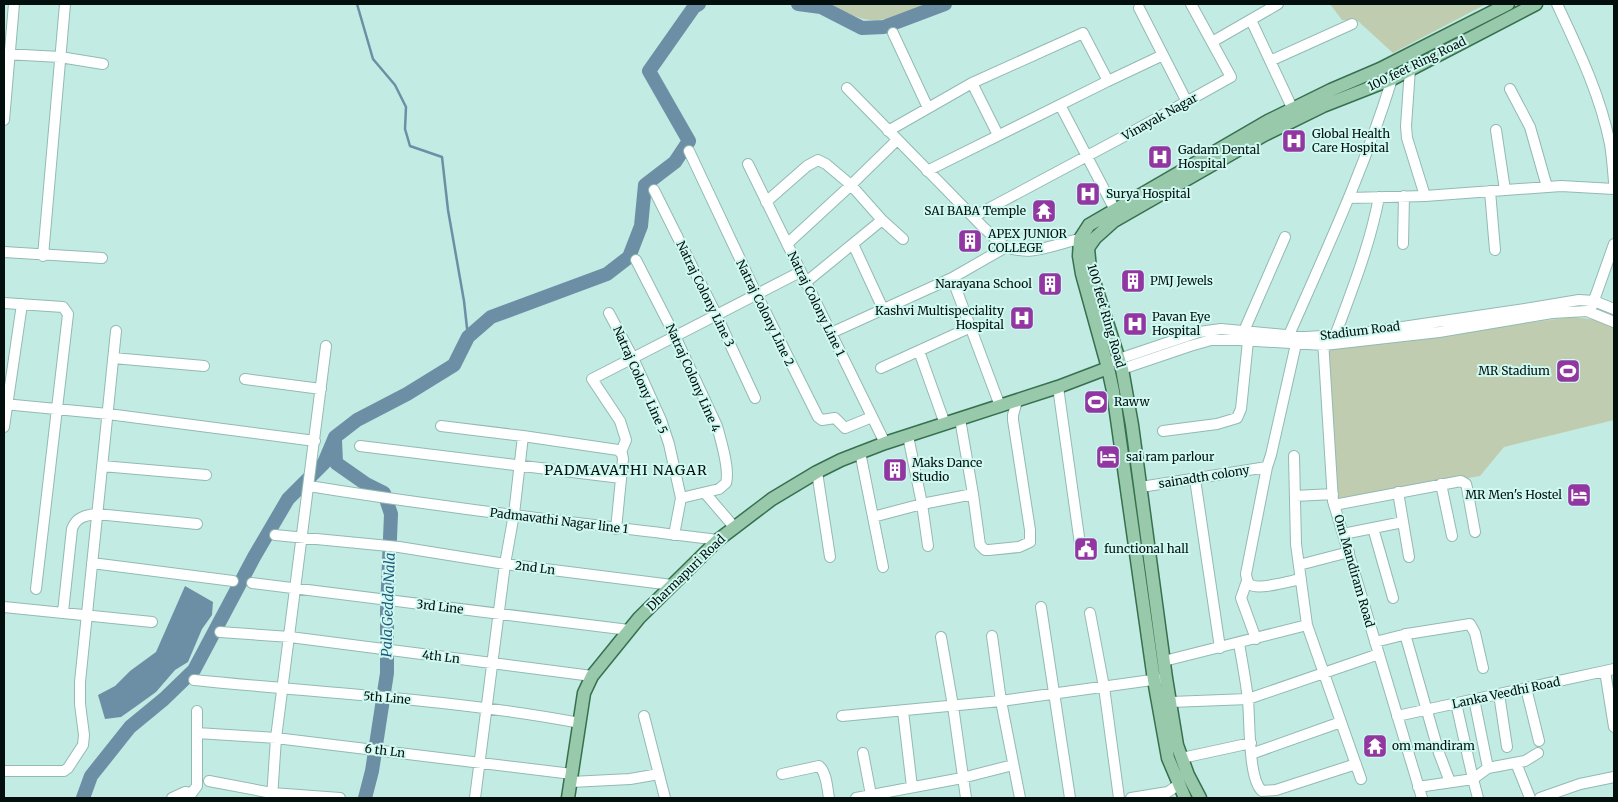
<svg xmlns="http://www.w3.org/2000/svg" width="1618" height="802" viewBox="0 0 1618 802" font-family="Merriweather,serif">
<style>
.green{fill:#c0ccb0}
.water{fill:#6d8fa6}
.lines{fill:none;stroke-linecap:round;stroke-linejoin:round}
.stream{stroke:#6d8fa6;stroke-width:2.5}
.river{stroke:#6d8fa6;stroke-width:14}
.minor-casing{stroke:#92bab3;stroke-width:12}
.major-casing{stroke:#37704f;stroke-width:15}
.minor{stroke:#fff;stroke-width:10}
.major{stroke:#98c9ab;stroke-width:12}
.labels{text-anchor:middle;stroke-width:4;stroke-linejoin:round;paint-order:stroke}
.street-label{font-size:12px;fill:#020f0c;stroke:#cff9f1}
.poi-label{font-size:12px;fill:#020f0c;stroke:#cff9f1;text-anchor:start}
.neighbourhood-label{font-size:14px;letter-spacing:1px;fill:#020f0c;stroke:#cff9f1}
.water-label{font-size:14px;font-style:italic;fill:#1e597a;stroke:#cff9f1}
</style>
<rect width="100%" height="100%" fill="#c2ebe3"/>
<path class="green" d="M829,4H925C904,14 881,26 857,17C848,14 838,8 829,4Z
M1330,4H1486L1393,53L1358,21L1342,20Z
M1572,317L1598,320L1614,328V420L1504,447L1480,476L1337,501L1328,353L1331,349Z"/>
<path class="water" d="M185,586L213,602L212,615L202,629L188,662L175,670L156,692L138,705L121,717L105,719L98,695L115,686L130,671L156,652Z"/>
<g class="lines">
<path class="stream" d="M357,4L373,59L395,85L406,107L405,129L410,146L442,157L448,210L464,301L468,337"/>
<path class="river" d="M798,4L821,7L862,28L884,27L945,4
M335,440L336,463L366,484L384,493L391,514L387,610V673L372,771L365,798
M83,798L91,776L130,727L164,699L194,670L254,557L288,499L324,463L335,437L357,420L407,394L454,365L468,337L491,317L607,274L629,257L641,226L645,185L675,162L689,141L649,71L694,7L699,4"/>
<defs>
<path id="minor" d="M1557,4C1578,49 1600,94 1610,144C1612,156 1613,169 1614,182
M1139,8L1187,102
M1251,20L1295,114
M893,33L928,108
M1212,42L1278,4
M5,54L60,57L103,64
M1270,61L1352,24
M1410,69L1406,126L1407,138L1425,196
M1108,81L1163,55
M972,83L998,135
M847,88L983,227C990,233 998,243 1007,247C1032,258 1061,241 1086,238
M1510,89L1530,127L1547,187
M1060,105L1115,210
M4,120L14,4
M1496,130L1505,190
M888,131L972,83L1083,33L1108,81L927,171
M689,151L756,293L818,417L822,420L835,418L845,428L872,417
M748,164L885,443
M654,190L716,314L755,398
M1490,191L1495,250
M1349,198L1425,196L1561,186L1614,189
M766,202L807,166L818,160L826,164L851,185L897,140
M973,217L1132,132L1231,77L1191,4
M882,220L903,239
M787,244L851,185L882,220L805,283
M853,244L883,309
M1403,244L1404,196
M4,252L102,258
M43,256L65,4
M636,260L675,336L717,426C721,441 730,469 726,483L719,489L681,498
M952,278L1000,406
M4,303L63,307L68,314L36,589
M1592,306L1614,244
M609,313L633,358L661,420L669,444L681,498L674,535
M1244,331L1285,237
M831,333L952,278L1006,247
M1289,335C1326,251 1365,167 1392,79
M1335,336C1352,290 1370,245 1379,197
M1323,340L1333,501L1422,798
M1296,344L1271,455L1267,467L1246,574C1247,579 1247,583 1251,585C1259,590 1290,581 1301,579
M919,351L945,424
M113,358L204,366
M1113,361L1199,332L1221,329L1306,337L1355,334L1531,308L1579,300L1594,301L1614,309
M881,368L971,327
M1122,369L1190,346L1211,340H1239L1324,345L1439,332L1552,313L1587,311L1614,322
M245,379L321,389
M1058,387L1080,544
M4,404L108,414L315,441
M960,419L973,494L980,545L985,550H989L1019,547L1030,542V530L1013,420V415L1017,401
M441,426L523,436L618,450L622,454L623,459L616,529
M4,427L22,304
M1163,431L1217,424L1237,418L1241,409L1248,341
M908,436L922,504L928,546
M360,446L621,478
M621,452L626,440L620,421L592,379L800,272
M860,452L883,567
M1294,456L1296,544L1307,625L1361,779
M102,466L206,475
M817,472L830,557
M1195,479L1220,648
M1441,484L1452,536
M309,486C444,508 581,523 718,540
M1141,487L1267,467
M1398,492L1409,557
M705,493L735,528
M1295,496L1333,494
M1334,505L1461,481L1466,484L1467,488L1475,532
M873,517L922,504L973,494
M1373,528L1393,598
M1343,534L1403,522
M275,535L399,547L505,564L672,585
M92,563L233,581
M1299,565L1349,552
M1247,581L1241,598L1256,639
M252,583L629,630
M4,607L152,622
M1041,607L1070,798
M63,612L72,529C76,517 86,515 97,514L197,524
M1090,613L1104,687L1119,798
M220,632L290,637L592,676
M1405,634L1439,753L1450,782
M992,636L1001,701L1020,798
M941,637L953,706L966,798
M1375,642L1407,634L1470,624L1475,633L1483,668
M1239,643C1242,662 1246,681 1248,700C1250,720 1248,779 1262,791L1276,790L1356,764
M1164,661L1307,625
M1605,671L1614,727
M194,680C322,693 453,699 580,723
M1526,688L1539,741
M1499,694L1507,747
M1474,699L1488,768
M1171,702L1248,699L1379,654
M1456,703L1473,779L1488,768L1525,761L1538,753
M903,711L912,787
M644,716L665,798
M842,716L1001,701L1159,679
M1397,716L1614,669
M197,733L276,738L572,774
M863,753L871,795
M1251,754L1341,722
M1182,758L1251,743
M1516,763L1530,798
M4,771H64L68,768L83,745L84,735L80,704V682L116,331
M782,774L819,766C827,773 827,788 829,798
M209,781L272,793L340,798
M571,782L630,779L659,774
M1418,787L1473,779L1478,798
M172,798L185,792L191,793
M188,798L197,786V711
M272,798L276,738L326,346
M475,798L505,564L514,514L523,436
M856,798L962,778L1013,765
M1131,798L1168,792L1179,784
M1540,798L1580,784L1614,777"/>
<path id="major" d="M568,798L584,693L592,676L639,618L718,540L772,499L817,472L841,460L885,443L1058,387L1108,368
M1185,798L1168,758L1154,680L1113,391L1108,368L1082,274L1079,256L1080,239L1089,225L1268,121L1331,90L1380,69L1508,4
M1200,798L1188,775L1177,745L1166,678L1132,425L1122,369L1090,269L1088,248L1095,238L1114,221L1264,135L1323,106L1392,79L1536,4"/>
</defs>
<use href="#minor" class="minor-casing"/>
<use href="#major" class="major-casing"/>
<use href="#minor" class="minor"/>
<use href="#major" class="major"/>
</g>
<defs>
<symbol id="hospital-square" viewBox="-11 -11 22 22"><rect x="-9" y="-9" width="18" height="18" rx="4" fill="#9237a2" stroke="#cff9f1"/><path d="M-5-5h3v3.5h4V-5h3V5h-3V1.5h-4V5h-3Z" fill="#fff"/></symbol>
<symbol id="temple-square" viewBox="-11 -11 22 22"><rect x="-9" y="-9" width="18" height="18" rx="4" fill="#9237a2" stroke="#cff9f1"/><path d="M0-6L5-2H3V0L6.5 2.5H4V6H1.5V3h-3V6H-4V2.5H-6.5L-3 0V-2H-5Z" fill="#fff"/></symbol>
<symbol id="building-square" viewBox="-11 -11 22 22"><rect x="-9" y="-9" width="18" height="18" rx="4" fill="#9237a2" stroke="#cff9f1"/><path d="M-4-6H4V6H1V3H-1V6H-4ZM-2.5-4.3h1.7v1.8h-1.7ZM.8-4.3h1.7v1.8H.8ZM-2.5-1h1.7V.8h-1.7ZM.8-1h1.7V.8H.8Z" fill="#fff"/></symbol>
<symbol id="stadium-square" viewBox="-11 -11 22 22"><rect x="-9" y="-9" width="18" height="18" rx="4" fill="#9237a2" stroke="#cff9f1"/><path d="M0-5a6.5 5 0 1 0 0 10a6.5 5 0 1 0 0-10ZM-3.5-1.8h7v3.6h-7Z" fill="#fff"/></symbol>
<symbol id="hotel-square" viewBox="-11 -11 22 22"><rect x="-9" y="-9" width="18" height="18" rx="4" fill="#9237a2" stroke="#cff9f1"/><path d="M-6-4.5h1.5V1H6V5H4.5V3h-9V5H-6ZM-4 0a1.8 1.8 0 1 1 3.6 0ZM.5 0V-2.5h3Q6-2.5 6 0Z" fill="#fff"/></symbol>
<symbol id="civic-square" viewBox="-11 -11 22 22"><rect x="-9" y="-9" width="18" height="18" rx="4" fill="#9237a2" stroke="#cff9f1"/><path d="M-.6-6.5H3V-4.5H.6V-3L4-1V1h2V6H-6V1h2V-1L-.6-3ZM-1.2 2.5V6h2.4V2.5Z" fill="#fff"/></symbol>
</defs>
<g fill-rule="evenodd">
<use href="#hospital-square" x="1280" y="127" width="28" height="28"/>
<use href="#hospital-square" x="1146" y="143" width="28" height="28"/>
<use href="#hospital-square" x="1074" y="180" width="28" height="28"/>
<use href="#temple-square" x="1030" y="197" width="28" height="28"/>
<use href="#building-square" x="956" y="227" width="28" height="28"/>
<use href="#building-square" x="1119" y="267" width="28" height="28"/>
<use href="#building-square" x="1036" y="270" width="28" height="28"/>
<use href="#hospital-square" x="1008" y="304" width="28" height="28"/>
<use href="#hospital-square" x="1121" y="310" width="28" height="28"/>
<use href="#stadium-square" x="1554" y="357" width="28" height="28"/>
<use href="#stadium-square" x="1082" y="388" width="28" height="28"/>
<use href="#hotel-square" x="1094" y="443" width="28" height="28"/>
<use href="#building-square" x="881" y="456" width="28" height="28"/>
<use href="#hotel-square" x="1565" y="481" width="28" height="28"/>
<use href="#civic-square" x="1072" y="535" width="28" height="28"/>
<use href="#temple-square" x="1361" y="732" width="28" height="28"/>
</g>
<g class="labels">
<g class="street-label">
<text transform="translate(1417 64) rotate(-26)" y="4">100 feet Ring Road</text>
<text transform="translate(1160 117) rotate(-29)" y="4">Vinayak Nagar</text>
<text transform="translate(705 294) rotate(64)" y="4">Natraj Colony Line 3</text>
<text transform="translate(816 304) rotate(64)" y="4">Natraj Colony Line 1</text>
<text transform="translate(765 313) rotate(64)" y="4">Natraj Colony Line 2</text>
<text transform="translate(1106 316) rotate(74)" y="4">100 feet Ring Road</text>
<text transform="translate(1360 331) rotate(-7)" y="4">Stadium Road</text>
<text transform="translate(693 378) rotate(66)" y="4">Natraj Colony Line 4</text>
<text transform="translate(640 380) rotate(66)" y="4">Natraj Colony Line 5</text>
<text transform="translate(1204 477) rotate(-9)" y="4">sainadth colony</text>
<text transform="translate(559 521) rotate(7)" y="4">Padmavathi Nagar line 1</text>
<text transform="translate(535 568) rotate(7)" y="4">2nd Ln</text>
<text transform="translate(1354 571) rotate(74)" y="4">Om Mandiram Road</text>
<text transform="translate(686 573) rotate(-44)" y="4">Dharmapuri Road</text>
<text transform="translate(440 607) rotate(7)" y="4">3rd Line</text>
<text transform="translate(441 657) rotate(7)" y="4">4th Ln</text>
<text transform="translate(1506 693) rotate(-12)" y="4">Lanka Veedhi Road</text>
<text transform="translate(387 698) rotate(5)" y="4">5th Line</text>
<text transform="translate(385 751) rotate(7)" y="4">6 th Ln</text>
</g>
<g class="poi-label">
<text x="1312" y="138">Global Health<tspan x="1312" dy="14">Care Hospital</tspan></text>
<text x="1178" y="154">Gadam Dental<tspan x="1178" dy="14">Hospital</tspan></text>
<text x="1106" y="198">Surya Hospital</text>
<text x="1026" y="215" text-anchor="end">SAI BABA Temple</text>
<text x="988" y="238">APEX JUNIOR<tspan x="988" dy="14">COLLEGE</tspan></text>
<text x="1150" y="285">PMJ Jewels</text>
<text x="1032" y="288" text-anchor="end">Narayana School</text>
<text x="1004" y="315" text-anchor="end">Kashvi Multispeciality<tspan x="1004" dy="14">Hospital</tspan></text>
<text x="1152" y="321">Pavan Eye<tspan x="1152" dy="14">Hospital</tspan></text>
<text x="1550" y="375" text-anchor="end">MR Stadium</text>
<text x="1114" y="406">Raww</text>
<text x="1126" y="461">sai ram parlour</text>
<text x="912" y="467">Maks Dance<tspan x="912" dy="14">Studio</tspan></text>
<text x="1562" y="499" text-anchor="end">MR Men's Hostel</text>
<text x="1104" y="553">functional hall</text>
<text x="1392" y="750">om mandiram</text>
</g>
<g class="neighbourhood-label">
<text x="626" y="475">PADMAVATHI NAGAR</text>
</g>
<g class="water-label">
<text transform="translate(388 605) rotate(-88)" y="5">Pala Gedda Nala</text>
</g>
</g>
<rect width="1618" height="802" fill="none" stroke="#020f0c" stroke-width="10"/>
</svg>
